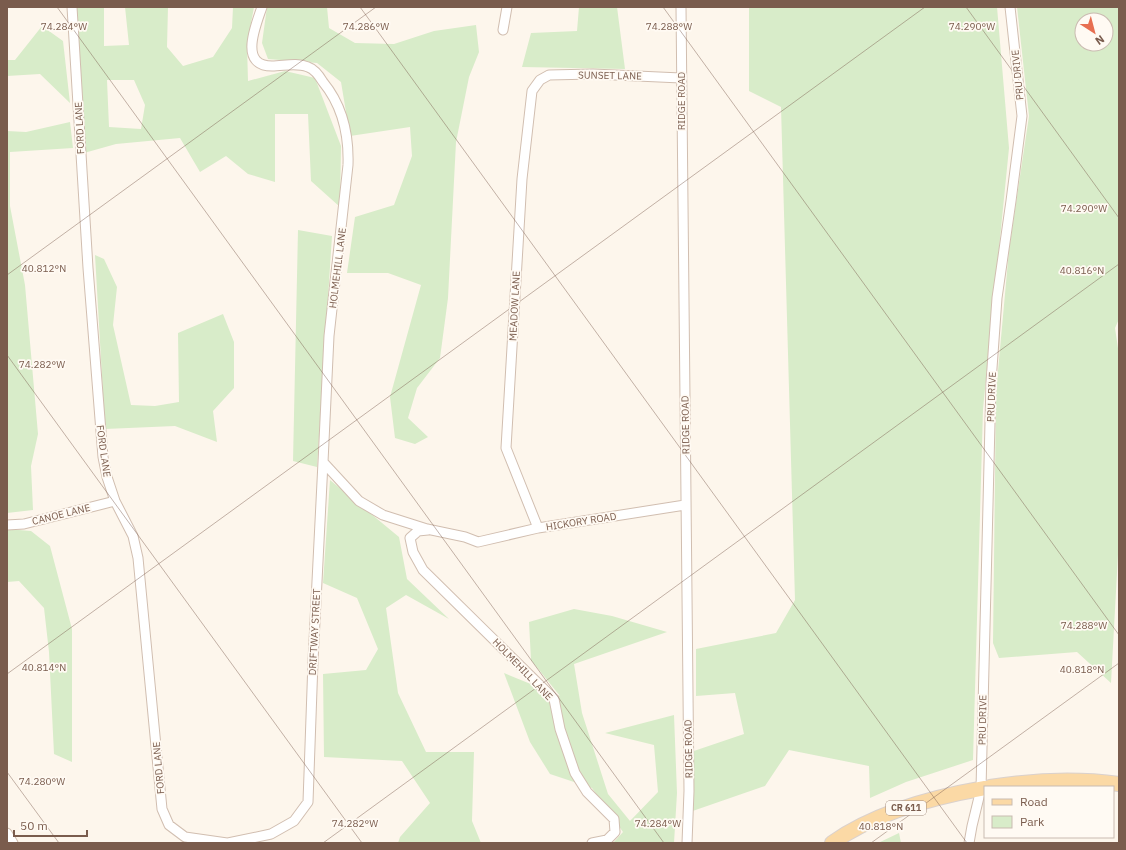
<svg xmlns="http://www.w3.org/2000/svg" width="1126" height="850" viewBox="0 0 1126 850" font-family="'IBM Plex Sans',sans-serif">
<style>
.green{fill:#d8ecc9;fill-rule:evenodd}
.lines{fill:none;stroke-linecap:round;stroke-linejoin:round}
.street-casing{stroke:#d1beb0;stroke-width:11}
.primary-casing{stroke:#dad1cd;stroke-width:16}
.street{stroke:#fff;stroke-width:9}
.primary{stroke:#fbd9a5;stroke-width:14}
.ticks{fill:none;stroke:#7a5c4d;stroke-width:1;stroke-opacity:0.45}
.labels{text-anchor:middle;stroke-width:3.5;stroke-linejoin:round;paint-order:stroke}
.shield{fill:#fffaf3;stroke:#a28b7f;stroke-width:1}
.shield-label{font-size:9px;font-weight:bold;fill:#7a5c4d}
.street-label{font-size:10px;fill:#7a5c4d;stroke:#fffaf3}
.ticks-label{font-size:10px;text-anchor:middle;fill:#7a5c4d;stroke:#fffaf3;stroke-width:3.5;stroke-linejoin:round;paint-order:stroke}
</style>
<rect width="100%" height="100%" fill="#fdf6ec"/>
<path class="green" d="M74,7H104V46L129,45L125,7H168L167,47L183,66L213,57L232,28L233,7H254L247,45L248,81L285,71L315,78L341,146L340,207L311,181L308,114H275V182L248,174L226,156L200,172L180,138L116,144L84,153ZM107,80H134L145,105L141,129L109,127Z
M267,7H327L329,28L355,43L394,44L434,31L476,25L479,52L469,77L456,142L448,298L440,358L417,388L408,418L428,437L415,444L395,438L390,397L421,285L388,273H347L355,217L394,205L412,156L410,127L350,136L341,82L317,63L268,59L262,43Z
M579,7H617L625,69L522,67L531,33L577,31Z
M749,7H997L1009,148L983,409L973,760L906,782L870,798L869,766L789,750L765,786L684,814L685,754L744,734L735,693L696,696V649L776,633L795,600L781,107L749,91Z
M1017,7H1119V319L1115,328L1119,355V536L1111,683L1077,652L999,658L993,643L996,393L1009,250L1029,116ZM1082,20H1106V44H1082Z
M42,26L63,41L70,103L40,74L7,76V60H15Z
M70,122L73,148L10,152V206L25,285L38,434L31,466L33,510L7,513V131L26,132Z
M298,230L332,236L317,467L293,461Z
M95,255L104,259L117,287L113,325L131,405L155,406L179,402L178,333L223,314L234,342V388L213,411L217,442L175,426L105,429Z
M330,480L399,537L407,579L449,619L406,595L386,608L398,693L426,752H474L472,821L481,843H398L400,837L430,803L402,761L324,757L323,674L366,670L378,649L357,598L323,583Z
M7,529L31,531L50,546L72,629V762L54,754L49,652L44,608L19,581L7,582Z
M574,609L612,616L667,632L574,664L582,713L608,794L630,821L658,792L654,745L605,733L674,715L677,793L674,843H613L623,832L592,788L550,774L530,742L504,673L560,696L531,660L529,622Z
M899,833L901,843H878Z"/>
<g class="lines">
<defs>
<path id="street" d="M72,7L88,268L103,457L107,477L115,501L133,536L138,558L162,809L169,825L185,837L227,843
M262,7C256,25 238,66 272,66C284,66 296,62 308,67C314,69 320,77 323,82C342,105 349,135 348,165L329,336L323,462L359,501L383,515L427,529L465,537L478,542L538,528L685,505
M681,7L689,791L687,843
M503,30L507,7
M7,525L24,524L115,501
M538,528L506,448L522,179L532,91L540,80L549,75L593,74L681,78
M428,530L418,531L410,538L413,552L423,570L554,699L560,729L575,773L587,792L614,819L615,832L607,840L592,843
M7,833L13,843
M228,843L271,834L294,821L308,802L313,661L323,462
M969,843L972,826L981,789L991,382L997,298L1011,201L1022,116L1010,7"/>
<path id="primary" d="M990,787C1034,780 1075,778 1119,784
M832,843C876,812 933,797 985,788"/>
</defs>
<use href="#street" class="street-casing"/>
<use href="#primary" class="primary-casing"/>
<use href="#street" class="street"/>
<use href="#primary" class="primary"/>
</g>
<path class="ticks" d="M57,7L664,843M360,7L967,843M663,7L1119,635M966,7L1119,218M7,275L376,7M7,355L362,843M7,674L925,7M7,772L59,843M323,843L1119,264M871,843L1119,663"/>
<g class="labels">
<rect class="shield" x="886" y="801" width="40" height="14" rx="3"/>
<g class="shield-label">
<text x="906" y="811">CR 611</text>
</g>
<g class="street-label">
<text transform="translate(610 75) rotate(1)" y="4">SUNSET LANE</text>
<text transform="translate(1017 75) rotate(-96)" y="4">PRU DRIVE</text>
<text transform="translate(681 101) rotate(-90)" y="4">RIDGE ROAD</text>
<text transform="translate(79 128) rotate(-93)" y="4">FORD LANE</text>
<text transform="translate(337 268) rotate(-83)" y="4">HOLMEHILL LANE</text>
<text transform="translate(514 306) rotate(-87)" y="4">MEADOW LANE</text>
<text transform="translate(991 397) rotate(-88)" y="4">PRU DRIVE</text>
<text transform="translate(685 425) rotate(-91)" y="4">RIDGE ROAD</text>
<text transform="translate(104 451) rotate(82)" y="4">FORD LANE</text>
<text transform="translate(61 514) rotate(-14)" y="4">CANOE LANE</text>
<text transform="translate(581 521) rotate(-9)" y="4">HICKORY ROAD</text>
<text transform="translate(314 632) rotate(-87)" y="4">DRIFTWAY STREET</text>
<text transform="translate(523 669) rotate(46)" y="4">HOLMEHILL LANE</text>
<text transform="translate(982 720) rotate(-89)" y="4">PRU DRIVE</text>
<text transform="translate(688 749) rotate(-91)" y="4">RIDGE ROAD</text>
<text transform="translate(158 768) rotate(-95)" y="4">FORD LANE</text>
</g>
</g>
<g class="ticks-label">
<text x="64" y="30">74.284°W</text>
<text x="366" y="30">74.286°W</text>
<text x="669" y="30">74.288°W</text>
<text x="972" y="30">74.290°W</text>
<text x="1084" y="212">74.290°W</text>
<text x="44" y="272">40.812°N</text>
<text x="1082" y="274">40.816°N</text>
<text x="42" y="368">74.282°W</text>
<text x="1084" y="629">74.288°W</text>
<text x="44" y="671">40.814°N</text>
<text x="1082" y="673">40.818°N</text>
<text x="42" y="785">74.280°W</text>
<text x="355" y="827">74.282°W</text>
<text x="658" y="827">74.284°W</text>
<text x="881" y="830">40.818°N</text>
</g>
<rect width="1126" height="850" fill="none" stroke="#7a5c4d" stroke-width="16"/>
<rect x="984" y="786" width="130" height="52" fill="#fffaf3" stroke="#cabbb1"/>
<rect x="992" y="799" width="20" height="6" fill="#fbd9a5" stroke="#cabbb1"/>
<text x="1020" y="806" font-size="12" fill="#7a5c4d">Road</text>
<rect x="992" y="816" width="20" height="12" fill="#d8ecc9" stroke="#cabbb1"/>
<text x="1020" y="826" font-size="12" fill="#7a5c4d">Park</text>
<g transform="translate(1094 32) rotate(144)"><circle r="19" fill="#fffaf3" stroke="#cabbb1"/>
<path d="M0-3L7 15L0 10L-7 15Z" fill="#e76f51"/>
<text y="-6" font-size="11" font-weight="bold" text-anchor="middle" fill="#7a5c4d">N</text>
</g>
<path d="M14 830v6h73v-6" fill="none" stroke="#7a5c4d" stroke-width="2"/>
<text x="20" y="830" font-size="12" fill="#7a5c4d" stroke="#fffaf3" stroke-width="3" paint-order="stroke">50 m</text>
</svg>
